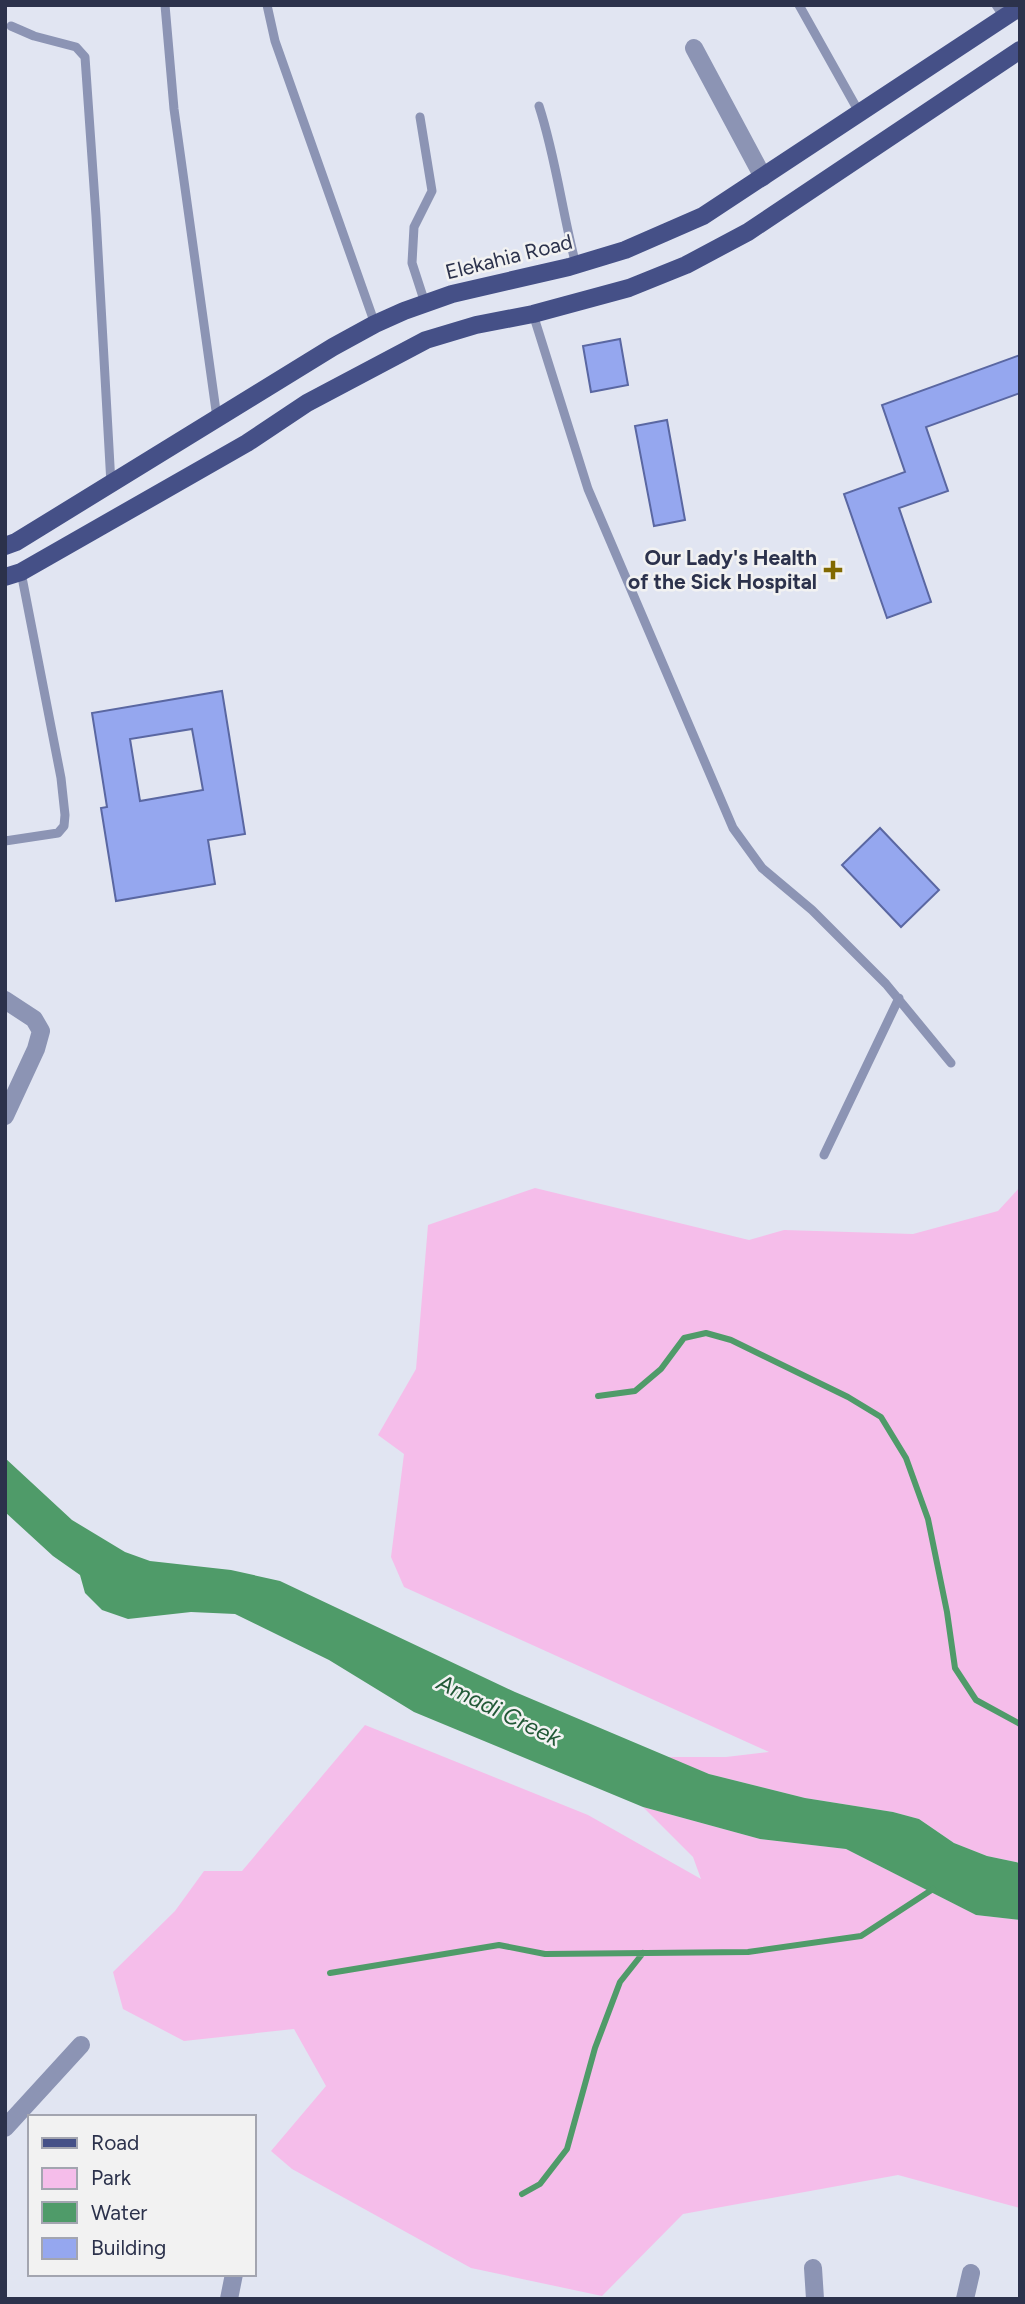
<svg xmlns="http://www.w3.org/2000/svg" width="1025" height="2304" viewBox="0 0 1025 2304" font-family="Figtree,sans-serif">
<style>
.green{fill:#f5bdea}
.water{fill:#4f9b69}
.lines{fill:none;stroke-linecap:round;stroke-linejoin:round}
.stream{stroke:#4f9b69;stroke-width:6}
.building{fill:#95a7ef;stroke:#5a67a2;stroke-width:2;fill-rule:evenodd}
.service{stroke:#8c94b4;stroke-width:9}
.minor{stroke:#8c94b4;stroke-width:18}
.primary{stroke:#455087;stroke-width:18}
.poi-dot{fill:#816901;stroke:#f2f2f2;stroke-width:2.5}
.labels{text-anchor:middle;stroke-width:5;stroke-linejoin:round;paint-order:stroke}
.street-label{font-size:21px;fill:#2c324c;stroke:#f2f2f2}
.poi-label{font-size:21px;font-weight:bold;fill:#2c324c;stroke:#f2f2f2;text-anchor:end}
.water-label{font-size:23px;font-style:italic;fill:#225937;stroke:#f2f2f2}
</style>
<rect width="100%" height="100%" fill="#e1e5f2"/>
<path class="green" d="M1020,1187V1863L987,1856L954,1843L919,1819L893,1812L805,1798L709,1774L666,1757H726L769,1752L404,1587L391,1557L404,1454L378,1435L416,1369L428,1225L535,1188L749,1240L784,1230L913,1234L998,1211Z
M365,1725L588,1815L701,1879L693,1857L643,1807L760,1839L846,1849L976,1915L1020,1920V2208L898,2175L683,2214L602,2296L471,2268L292,2169L271,2151L326,2086L294,2029L184,2041L123,2009L113,1972L175,1911L204,1871H242Z"/>
<path class="water" d="M5,1458L72,1520L125,1552L150,1561L231,1570L280,1581L515,1692L709,1774L805,1798L893,1812L919,1819L954,1843L987,1856L1020,1863V1920L976,1915L846,1849L760,1839L643,1807L414,1712L329,1660L235,1614L191,1612L128,1619L102,1610L85,1593L80,1575L53,1556L5,1512Z"/>
<g class="lines">
<path class="stream" d="M598,1396L635,1391L661,1369L684,1338L706,1333L731,1340L848,1397L881,1417L906,1458L928,1519L947,1612L955,1668L976,1700L1020,1724
M330,1973L499,1945L545,1954L748,1952L861,1936L933,1889
M522,2194L540,2184L567,2149L595,2048L620,1982L643,1953"/>
</g>
<path class="building" d="M620,339L628,385L591,392L583,346Z
M1020,355V393L926,427L948,491L899,508L931,602L887,618L844,494L905,472L882,405Z
M667,420L685,520L654,526L635,426Z
M222,691L245,834L208,840L215,884L116,901L101,808L107,807L92,713ZM192,729L203,790L140,801L130,739Z
M880,828L939,890L901,927L842,865Z"/>
<g class="lines">
<path class="service" d="M165,5L174,109L217,418
M267,5L275,41L375,324
M799,5L859,112
M996,5L1004,17
M11,26L34,36L76,47L85,57L96,216L111,484
M539,106C556,158 562,212 576,265
M420,117L432,191L414,227L412,263L425,303
M533,314L588,489L733,828L762,868L812,910L886,984L951,1063
M5,841L58,833L64,826L65,815L61,778L21,572
M824,1155L899,998"/>
<path class="minor" d="M694,48L763,177
M5,1000L34,1019L41,1031L36,1049L5,1116
M5,2128L81,2045
M813,2268L815,2299
M229,2299L234,2274
M965,2299L971,2273"/>
<path class="primary" d="M5,546L16,542L333,347L375,324L404,311L452,294L569,267L625,250L703,216L1020,7
M5,577L21,572L247,443L307,403L426,340L476,325L533,314L629,288L686,265L748,232L1020,50"/>
</g>
<path class="poi-dot" d="M829.5 559.5h7v7h7v7h-7v7h-7v-7h-7v-7h7z"/>
<g class="labels">
<g class="street-label">
<text transform="translate(509 257) rotate(-14)" y="7">Elekahia Road</text>
</g>
<g class="poi-label">
<text x="817" y="565">Our Lady's Health<tspan x="817" dy="24">of the Sick Hospital</tspan></text>
</g>
<g class="water-label">
<text transform="translate(499 1710) rotate(26)" y="8">Amadi Creek</text>
</g>
</g>
<rect width="1025" height="2304" fill="none" stroke="#2c324c" stroke-width="14"/>
<rect x="28" y="2115" width="228" height="161" fill="#f2f2f2" stroke="#a3a5b0" stroke-width="2"/>
<rect x="42" y="2138" width="35" height="10" fill="#455087" stroke="#a3a5b0" stroke-width="2"/>
<text x="91" y="2150" font-size="21" fill="#2c324c">Road</text>
<rect x="42" y="2168" width="35" height="21" fill="#f5bdea" stroke="#a3a5b0" stroke-width="2"/>
<text x="91" y="2185" font-size="21" fill="#2c324c">Park</text>
<rect x="42" y="2202" width="35" height="21" fill="#4f9b69" stroke="#a3a5b0" stroke-width="2"/>
<text x="91" y="2220" font-size="21" fill="#2c324c">Water</text>
<rect x="42" y="2238" width="35" height="21" fill="#95a7ef" stroke="#a3a5b0" stroke-width="2"/>
<text x="91" y="2255" font-size="21" fill="#2c324c">Building</text>
</svg>
